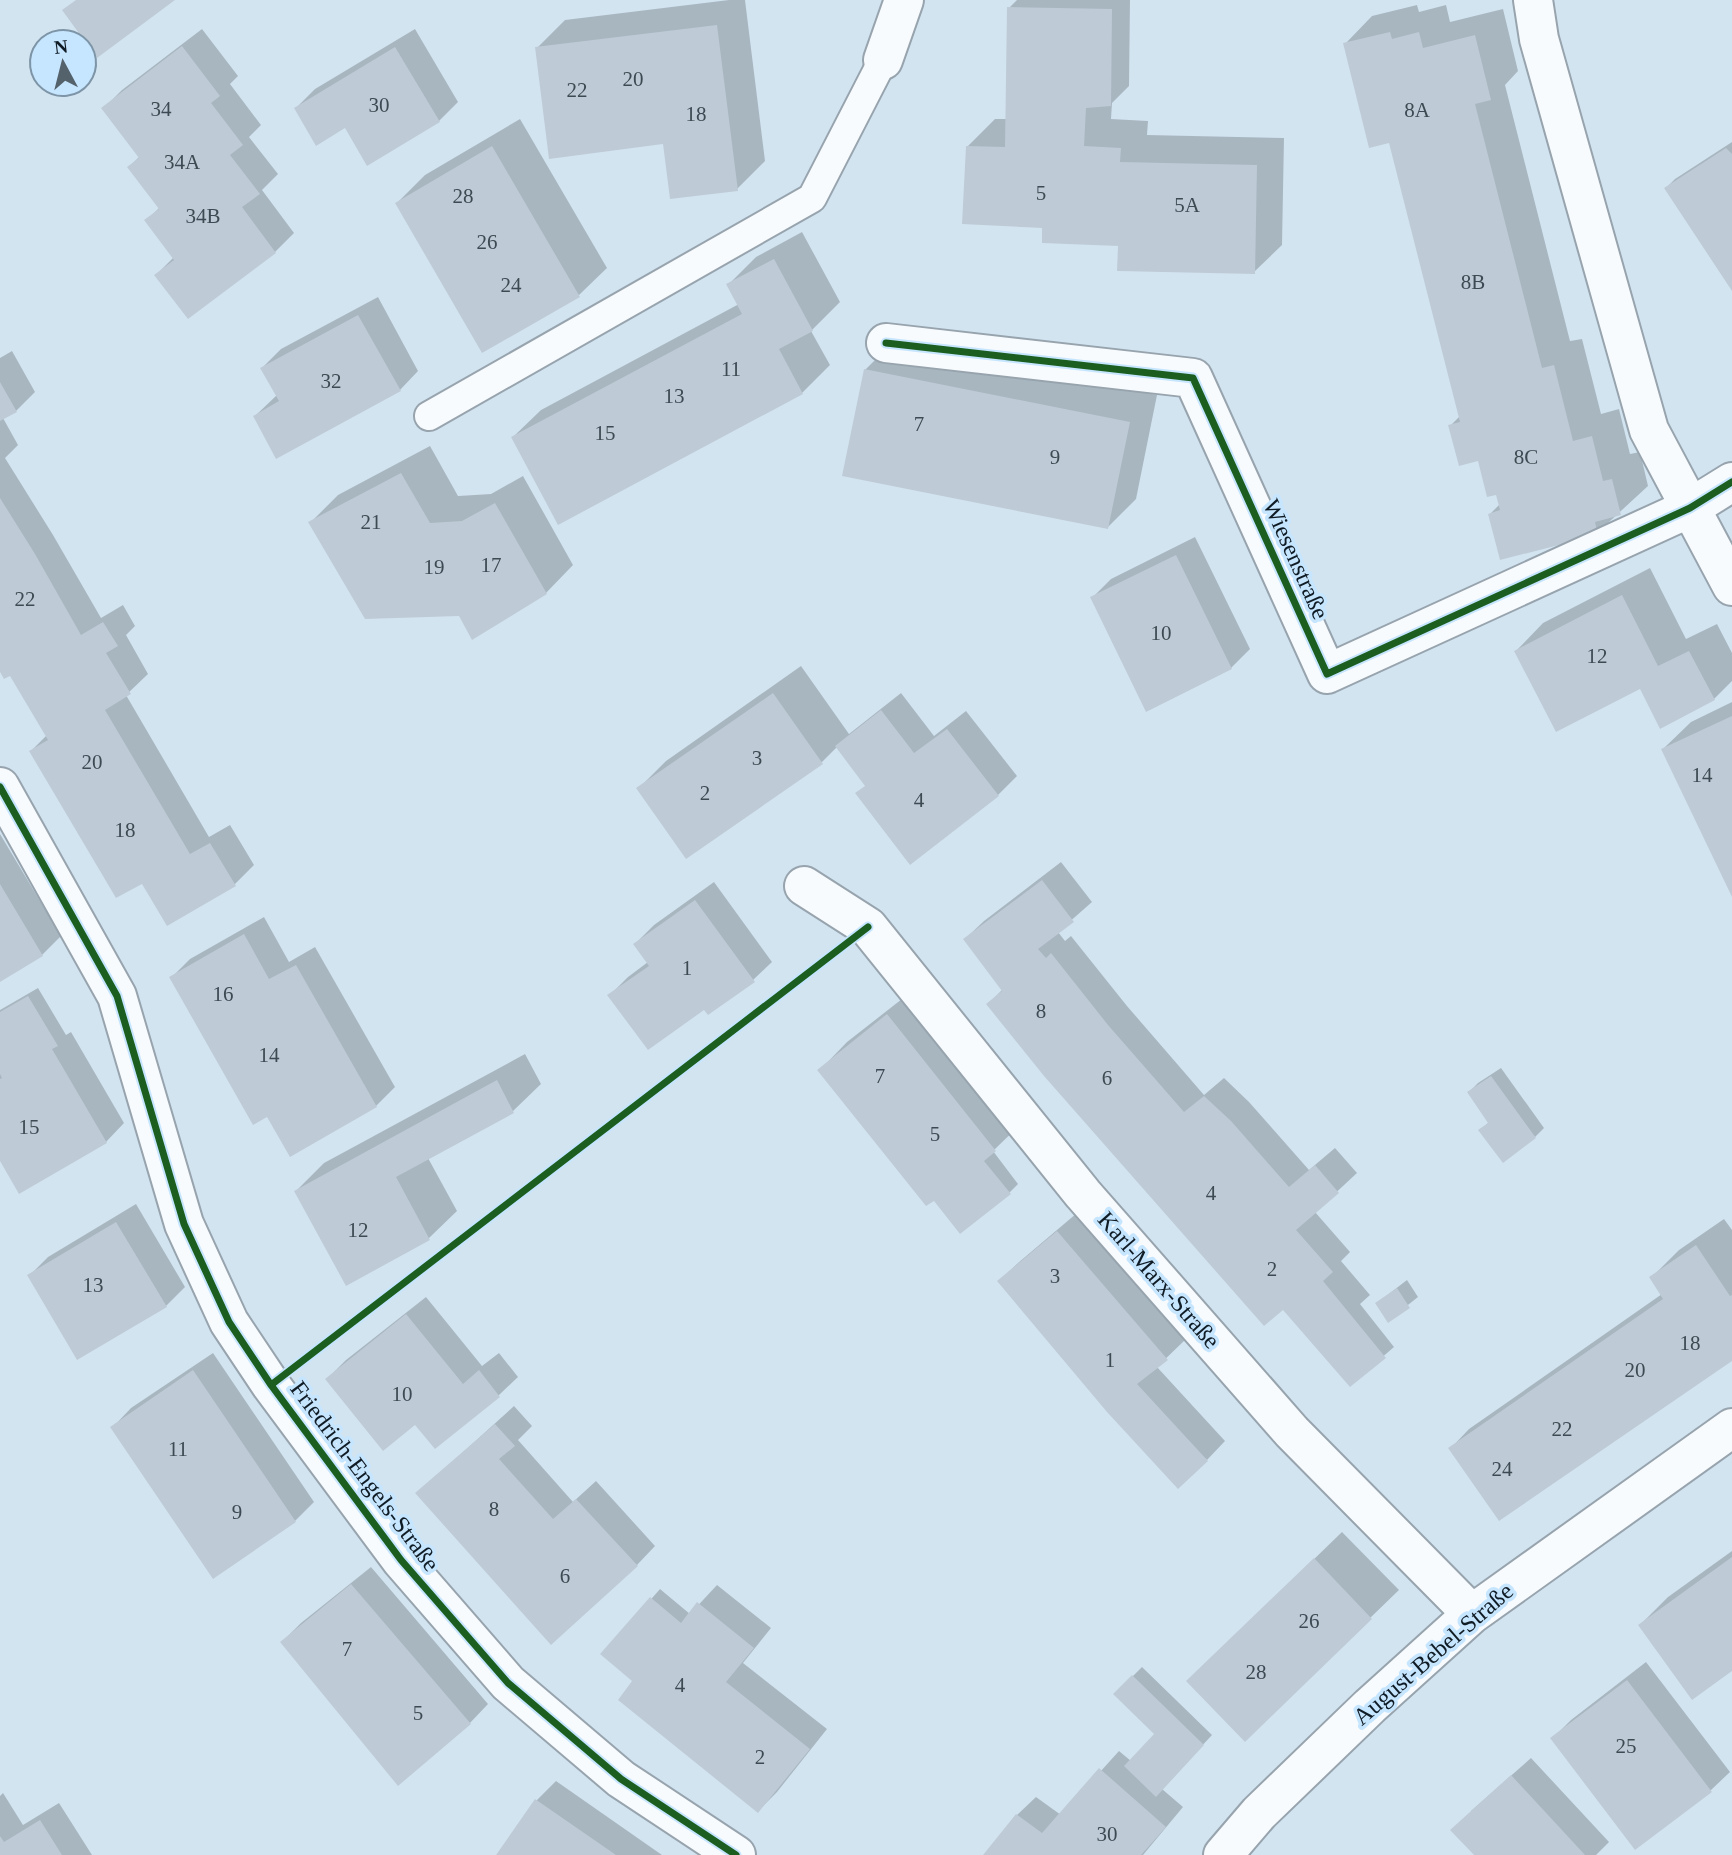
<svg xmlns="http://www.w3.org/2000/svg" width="1732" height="1855" viewBox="0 0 1732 1855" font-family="Georgia,serif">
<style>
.shadow{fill:#0003}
.building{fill:#becbd6}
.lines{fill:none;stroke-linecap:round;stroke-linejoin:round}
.service-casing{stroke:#97a4ae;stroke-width:32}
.minor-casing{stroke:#97a4ae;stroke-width:42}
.service{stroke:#f8fbfd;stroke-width:28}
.minor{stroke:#f8fbfd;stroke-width:38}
.cycleway-casing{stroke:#c6e5fe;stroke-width:11}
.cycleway{stroke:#1b5e20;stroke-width:7}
.labels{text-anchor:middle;stroke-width:7;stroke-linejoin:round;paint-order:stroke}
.number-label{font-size:21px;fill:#3d4a53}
.street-label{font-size:24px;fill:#101c25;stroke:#c6e5fe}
</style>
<rect width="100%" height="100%" fill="#d3e4f1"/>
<path class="shadow" d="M729,0H745L765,161L737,189L665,143L537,48L565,20Z
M1017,0H1130L1129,86L1112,103L1111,119L1148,121L1147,135L1284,138L1282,245L1254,272L1044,226L967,147L995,119H1008L1009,8Z
M1417,5L1419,12L1446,5L1450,22L1503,9L1518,71L1505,85L1570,341L1582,339L1601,414L1619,409L1630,454L1640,452L1648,486L1597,533L1490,514L1500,504L1497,493L1479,459L1450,426L1460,416L1390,141L1345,44L1372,16Z
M202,29L238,76L230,84L261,125L249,137L278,174L262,190L294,233L275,252L189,317L156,275L174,257L146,221L160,207L129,167L140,156L104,108L122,90Z
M415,29L458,102L439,121L345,126L296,108L315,89Z
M520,119L607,268L579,295L397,203L425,175Z
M1732,142V287L1666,188L1675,179Z
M802,232L840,302L811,331L830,365L802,393L513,437L541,410L739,304L728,285L756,257Z
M378,297L418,371L400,390L255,416L277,395L262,368L281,349Z
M893,342L1157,395L1136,499L1108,527L865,370Z
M12,351L35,392L16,411L3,418L18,445L5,458L53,535L101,618L123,605L135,626L126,635L148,674L126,695L209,837L230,825L254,865L235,884L143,881L31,751L47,735L11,674L0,668V358Z
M430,446L458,496L491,494L523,476L573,565L546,593L460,615L311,522L338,495Z
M1195,537L1250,649L1231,668L1092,598L1111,579Z
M1650,568L1686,639L1717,624L1732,653V681L1714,699L1641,686L1516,651L1543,623Z
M801,666L849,734L901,693L934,736L966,711L1017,776L998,795L867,785L838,746L822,762L638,789L666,761Z
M1732,702V893L1663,749L1691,722Z
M0,834L61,936L42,955L0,980Z
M1061,862L1092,902L1058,932L1065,941L1071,936L1127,1006L1204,1095L1224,1078L1249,1102L1309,1170L1335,1148L1357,1173L1315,1212L1350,1252L1341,1261L1370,1295L1360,1304L1394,1347L1350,1385L1283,1308L988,1004L1003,989L965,939L984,921Z
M714,882L772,962L753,980L705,1007L610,995L628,977L648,962L635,944L654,925Z
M264,917L289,962L315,947L395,1087L376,1106L268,1114L171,978L190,959Z
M38,988L66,1035L71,1032L124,1123L106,1142L0,1158V1010Z
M916,988L1023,1122L993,1151L1018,1184L1009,1193L820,1070L847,1042Z
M525,1054L541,1084L513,1111L428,1158L457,1211L429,1238L347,1284L296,1191L324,1163Z
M1501,1068L1544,1128L1535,1137L1481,1130L1489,1122L1469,1092L1478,1083Z
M136,1204L185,1287L166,1306L29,1276L48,1257Z
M1077,1213L1185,1340L1157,1367L1225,1441L1207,1460L999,1281L1018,1263Z
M1724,1219L1732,1230V1358L1451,1448L1469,1429L1662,1294L1651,1278L1679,1250Z
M1407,1280L1418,1297L1389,1320L1377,1303Z
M426,1297L482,1366L499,1353L518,1377L499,1395L435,1447L415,1423L327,1379L346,1360Z
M213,1353L314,1502L295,1521L113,1427L131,1408Z
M514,1406L532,1426L518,1440L573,1502L596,1481L655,1546L637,1565L418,1493Z
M1342,1532L1399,1590L1245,1739L1216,1654Z
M1732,1551V1669L1640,1625L1668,1597Z
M371,1567L488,1704L470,1723L282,1642L301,1623Z
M717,1585L771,1628L743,1663L827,1729L777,1792L758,1811L635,1679L603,1654L660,1589L690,1614Z
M1646,1662L1730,1772L1711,1790L1636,1848L1553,1738L1571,1720Z
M1142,1667L1212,1735L1162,1789L1183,1807L1143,1855H985L1017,1815L1036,1797L1061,1815L1119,1751L1131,1761L1156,1734L1115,1694Z
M1531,1758L1609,1842L1596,1855H1476L1471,1811Z
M556,1781L662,1855H498L537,1800Z
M3,1793L23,1825L59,1803L92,1855H0V1796Z"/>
<path class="building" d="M76,0H175L97,58L62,10Z
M1007,7L1112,9L1111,106L1086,108L1084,146L1121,148L1120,162L1257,165L1255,274L1117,271L1118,246L1042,243V228L962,224L966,146L1005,147Z
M717,25L738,191L670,199L663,144L549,159L535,47Z
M1390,32L1392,39L1419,32L1423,48L1475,35L1491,100L1475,104L1542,368L1554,365L1573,441L1592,436L1603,481L1612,479L1621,515L1595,522L1598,535L1500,560L1488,514L1500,510L1496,495L1487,497L1478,461L1459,466L1448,425L1460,422L1389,143L1369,148L1343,43Z
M182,46L220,96L211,103L243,145L230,155L260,194L242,207L276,253L188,319L154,275L174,260L144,220L159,209L127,167L139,158L101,108Z
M395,47L440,122L367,166L345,128L316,146L294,108Z
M492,146L580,297L482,353L395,203Z
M1726,148L1732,154V291L1664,188Z
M774,259L813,331L779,349L803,394L558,525L511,437L742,314L726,284Z
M358,315L401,391L276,459L253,416L279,401L260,368Z
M864,369L1130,422L1108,529L842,476Z
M0,382L17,412L0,421Z
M401,473L430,523L462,521L495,503L547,594L472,640L459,616L365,619L308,522Z
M0,498L35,554L81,635L103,622L118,646L106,653L131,694L105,710L190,854L210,843L236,886L167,926L142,884L116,898L29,751L48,740L10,676L4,679L0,672Z
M1176,555L1232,669L1146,712L1090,597Z
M1622,595L1658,666L1689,651L1715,700L1660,729L1640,689L1556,732L1514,651Z
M773,693L823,764L686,859L636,788Z
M881,710L914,753L947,729L999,796L910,865L855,793L865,786L835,746Z
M1732,716V897L1661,749Z
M1042,880L1074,922L1038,949L1046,958L1051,953L1108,1025L1184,1112L1204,1096L1231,1121L1289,1187L1315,1165L1339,1193L1296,1230L1333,1272L1323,1281L1386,1358L1350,1387L1283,1310L1264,1326L1044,1076L986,1004L1002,991L963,939Z
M0,884L43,956L0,982Z
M695,900L755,982L708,1015L704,1010L648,1050L607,995L649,966L633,944Z
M244,934L269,979L296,965L377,1107L290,1157L267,1117L253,1125L169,977Z
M28,996L58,1046L52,1049L107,1143L19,1194L0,1161V1079L2,1078L0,1074V1012Z
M887,1014L996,1151L984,1161L1011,1194L960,1234L934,1201L926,1206L817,1070Z
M1491,1076L1536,1138L1503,1163L1478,1130L1488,1123L1467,1092Z
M497,1080L514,1113L396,1177L430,1240L346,1286L294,1191Z
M116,1222L167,1307L77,1360L27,1275Z
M1057,1231L1168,1360L1137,1384L1208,1461L1178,1489L1107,1412L997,1281Z
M1696,1245L1730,1296L1732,1295V1361L1499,1521L1448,1448L1663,1299L1649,1277Z
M1397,1288L1410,1308L1388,1323L1375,1303Z
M406,1314L463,1384L479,1370L500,1397L435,1449L415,1425L383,1451L325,1379Z
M193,1370L296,1522L213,1579L110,1427Z
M495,1424L515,1446L499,1459L553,1519L576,1499L638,1566L551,1645L415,1493Z
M1732,1557V1671L1692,1700L1638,1625Z
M1314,1558L1372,1619L1245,1742L1186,1681Z
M351,1584L471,1724L398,1786L280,1642Z
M650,1597L681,1623L697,1602L754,1648L726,1682L810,1749L758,1813L618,1700L632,1681L600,1654Z
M1132,1675L1204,1745L1156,1797L1124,1766L1154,1734L1113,1694Z
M1627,1680L1712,1792L1635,1850L1550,1738Z
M1099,1768L1166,1827L1141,1855H983L1016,1814L1042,1833Z
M1511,1775L1585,1855H1474L1450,1830Z
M535,1799L616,1855H496Z
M40,1820L62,1855H0V1836L4,1842Z"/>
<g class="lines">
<defs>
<path id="service" d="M429,416L812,198L883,60"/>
<path id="minor" d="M1533,0L1539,39L1649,430L1732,586
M883,60L904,0
M886,343L1193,378L1327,674L1690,508L1732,482
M0,787L117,996L184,1224L229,1322L271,1385L401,1560L508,1683L621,1779L736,1855
M804,886L868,927L1083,1194L1292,1432L1472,1614
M1223,1855L1259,1813L1370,1706L1472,1614L1732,1428"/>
</defs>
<use href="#service" class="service-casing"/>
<use href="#minor" class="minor-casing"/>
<use href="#service" class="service"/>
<use href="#minor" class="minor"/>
<defs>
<path id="cycleway" d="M886,343L1193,378L1327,674L1690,508L1732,482
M0,787L117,996L184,1224L229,1322L271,1385L401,1560L508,1683L621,1779L736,1855
M271,1385L868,927"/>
</defs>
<use href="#cycleway" class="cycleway-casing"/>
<use href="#cycleway" class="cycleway"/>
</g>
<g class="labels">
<g class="number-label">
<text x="633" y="86">20</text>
<text x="577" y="97">22</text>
<text x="379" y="112">30</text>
<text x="161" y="116">34</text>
<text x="1417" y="117">8A</text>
<text x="696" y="121">18</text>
<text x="182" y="169">34A</text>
<text x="1041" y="200">5</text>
<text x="463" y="203">28</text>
<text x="1187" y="212">5A</text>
<text x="203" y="223">34B</text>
<text x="487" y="249">26</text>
<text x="1473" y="289">8B</text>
<text x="511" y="292">24</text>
<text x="731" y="376">11</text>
<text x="331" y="388">32</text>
<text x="674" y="403">13</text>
<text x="919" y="431">7</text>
<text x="605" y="440">15</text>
<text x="1055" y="464">9</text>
<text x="1526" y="464">8C</text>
<text x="371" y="529">21</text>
<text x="491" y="572">17</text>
<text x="434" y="574">19</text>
<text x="25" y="606">22</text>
<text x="1161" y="640">10</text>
<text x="1597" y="663">12</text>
<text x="757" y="765">3</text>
<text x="92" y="769">20</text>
<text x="1702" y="782">14</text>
<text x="705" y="800">2</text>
<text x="919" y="807">4</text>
<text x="125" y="837">18</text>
<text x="687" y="975">1</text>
<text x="223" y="1001">16</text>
<text x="1041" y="1018">8</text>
<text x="269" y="1062">14</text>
<text x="880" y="1083">7</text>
<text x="1107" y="1085">6</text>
<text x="29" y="1134">15</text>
<text x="935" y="1141">5</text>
<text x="1211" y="1200">4</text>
<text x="358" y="1237">12</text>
<text x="1272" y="1276">2</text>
<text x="1055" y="1283">3</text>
<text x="93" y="1292">13</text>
<text x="1690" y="1350">18</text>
<text x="1110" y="1367">1</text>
<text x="1635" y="1377">20</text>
<text x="402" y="1401">10</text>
<text x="1562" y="1436">22</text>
<text x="178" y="1456">11</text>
<text x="1502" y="1476">24</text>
<text x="494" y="1516">8</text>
<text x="237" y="1519">9</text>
<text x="565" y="1583">6</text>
<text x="1309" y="1628">26</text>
<text x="347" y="1656">7</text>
<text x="1256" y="1679">28</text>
<text x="680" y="1692">4</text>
<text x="418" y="1720">5</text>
<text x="1626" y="1753">25</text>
<text x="760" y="1764">2</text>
<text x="1107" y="1841">30</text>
</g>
<g class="street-label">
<text transform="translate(1296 559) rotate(66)" y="8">Wiesenstraße</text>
<text transform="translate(1159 1280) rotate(49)" y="8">Karl-Marx-Straße</text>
<text transform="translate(365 1476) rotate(53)" y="8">Friedrich-Engels-Straße</text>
<text transform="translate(1433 1654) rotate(-41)" y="8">August-Bebel-Straße</text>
</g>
</g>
<g transform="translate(63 63) rotate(353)"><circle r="33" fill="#c6e5fe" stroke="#7d95a7" stroke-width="2"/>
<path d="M0-5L12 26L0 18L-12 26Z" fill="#54626c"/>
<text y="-10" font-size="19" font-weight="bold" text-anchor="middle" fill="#101c25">N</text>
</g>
</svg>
